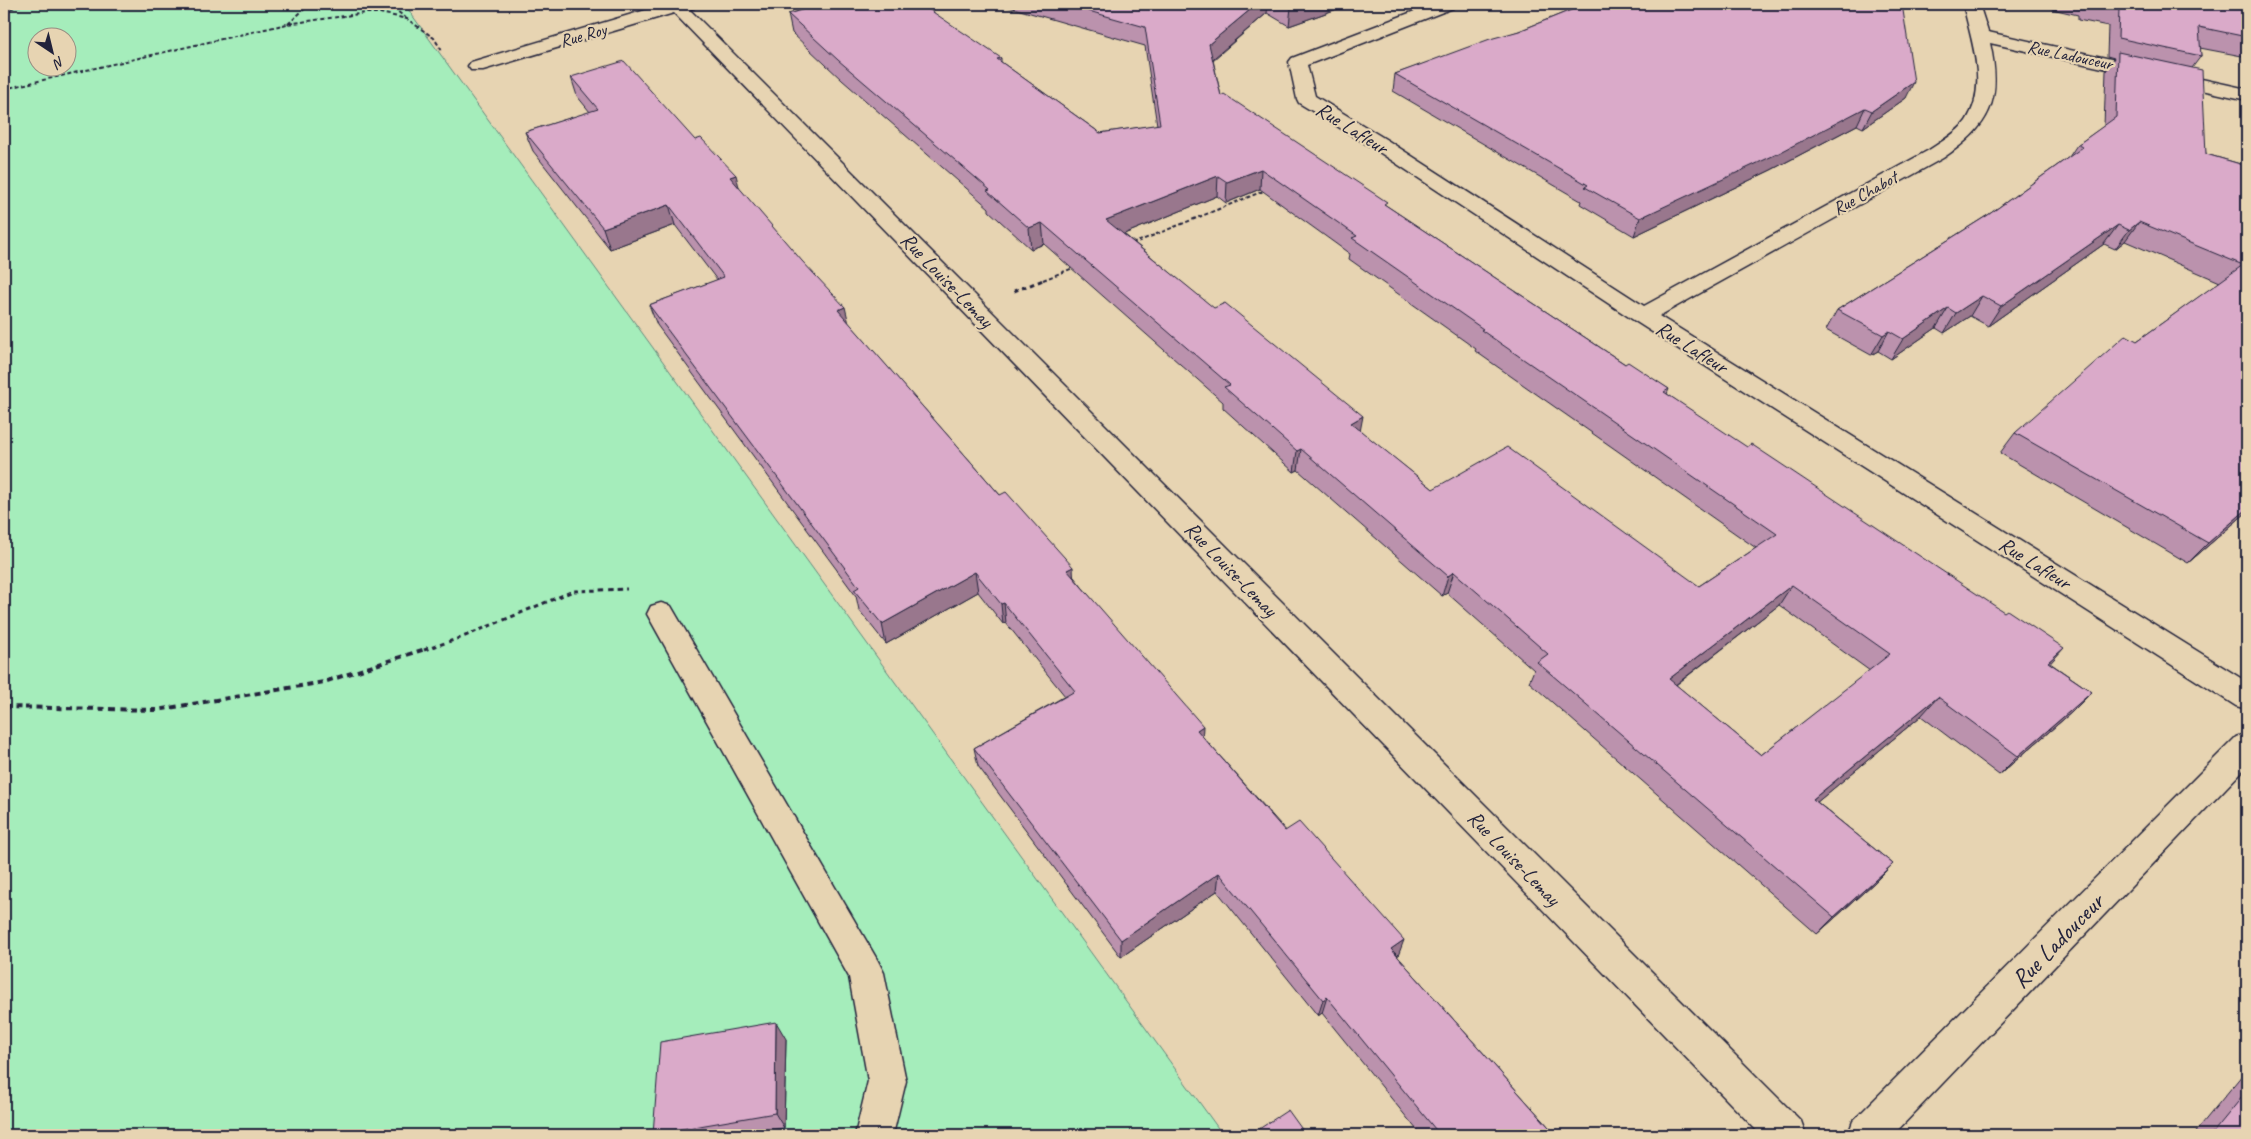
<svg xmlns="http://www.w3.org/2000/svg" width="2251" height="1139" viewBox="0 0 2251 1139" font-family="Caveat,sans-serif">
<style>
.green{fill:#a5edbb;stroke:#64887b;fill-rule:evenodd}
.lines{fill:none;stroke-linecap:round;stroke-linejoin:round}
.minor-casing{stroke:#22223b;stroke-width:3}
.path-far2{stroke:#22223b;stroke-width:2;stroke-dasharray:4 2.5;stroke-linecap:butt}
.path-far1{stroke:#22223b;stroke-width:3;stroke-dasharray:4.5 4;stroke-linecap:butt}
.path{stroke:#22223b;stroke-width:4;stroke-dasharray:6 4.5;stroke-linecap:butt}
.minor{fill:#e7d4b2;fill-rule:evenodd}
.wall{fill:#bb92ad;stroke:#22223b;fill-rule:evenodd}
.shaded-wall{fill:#99778d;stroke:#22223b}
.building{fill:#daaac9;stroke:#22223b;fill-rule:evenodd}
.labels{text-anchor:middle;stroke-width:4.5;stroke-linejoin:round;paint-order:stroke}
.far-street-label{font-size:18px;fill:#22223b;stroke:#e7d4b2}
.street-label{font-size:21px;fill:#22223b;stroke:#e7d4b2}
.near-street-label{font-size:25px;fill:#22223b;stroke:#e7d4b2}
</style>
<rect width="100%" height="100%" fill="#e7d4b2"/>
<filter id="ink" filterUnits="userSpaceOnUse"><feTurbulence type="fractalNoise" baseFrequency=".02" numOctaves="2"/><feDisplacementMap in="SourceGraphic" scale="10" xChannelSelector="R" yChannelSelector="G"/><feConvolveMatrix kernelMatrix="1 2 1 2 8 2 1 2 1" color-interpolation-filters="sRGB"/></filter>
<g filter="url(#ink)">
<path class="green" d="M4,4H404L1223,1135H4ZM38,38H68V68H38Z"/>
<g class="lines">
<defs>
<path id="minor" d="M666,4H696L694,8L689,9L1801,1121L1806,1135H1761L674,13L483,70H471L468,66L471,62Z
M1433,4H1455L1453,8L1307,65L1315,96L1387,140L1644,306L1929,150C1941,142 1957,133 1966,121C1989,87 1971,40 1963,4H1979L1988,32L2247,89V100L1990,43C2003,101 1990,126 1943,158L1659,316L2247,682V709L2236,706L1635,321L1373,148L1299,103L1297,99L1289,62L1292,58Z
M661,603L671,606L878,961L884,973L906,1081L893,1135H855L868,1081L849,977L647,614L651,606Z
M2247,733V766L1893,1135H1848L1853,1121L2236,737Z"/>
</defs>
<use href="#minor" class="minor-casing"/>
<path class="path-far2" d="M388,4L406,18
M4,10L26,4
M288,24L310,4
M4,89L287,24L366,13H380L407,19L434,38L442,51
M1132,244L1266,190
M1043,280L1073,268"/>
<path class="path-far1" d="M1014,291L1046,279
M424,650L463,637L573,591L627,589"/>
<path class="path" d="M4,707L157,710L324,682L428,648"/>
<use href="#minor" class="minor"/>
</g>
<path class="wall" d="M999,4H1351L1289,26L1267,13L1213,60L1221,96L1625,364L1669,389L1667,394L2050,663L2092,692L2072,712L1999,775L1921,716L1817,802L1893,864L1875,882L1817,934L1529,682L1534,670L1447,593L1442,596L1298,470L1294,472L1223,408V402L1044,244L1031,249L989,211V208L842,80L792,33L788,14L1001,58V62L1100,133L1157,125L1145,46ZM1260,189L1350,254L1349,259L1476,349L1475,351L1756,548L1699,586L1433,489L1360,431L1124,234L1217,196L1226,203ZM1779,605L1870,671L1761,755L1676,685Z
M1586,4H1904L1902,8L1906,98L1863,128L1857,125L1771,170L1634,236L1580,204L1581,201L1393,91L1395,74L1519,31Z
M2053,4H2247V57L2200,48L2201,56L2192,68L2206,154L2247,166V512L2188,563L2000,453L2015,433L2137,341L2220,282L2125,241L2115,249L2104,244L1988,326L1970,316L1944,333L1936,328L1891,359L1878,351L1871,355L1826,330L1837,310L1988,215L2069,157L2077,145L2104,126L2106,71L2114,58L2107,56L2108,26L2078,20V15L2052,9Z
M571,77L695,140L739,188L848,322L1000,495L1074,577L1202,736L1556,1135H1421L1322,1013L1318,1016L1217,891L1121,957L978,766L974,748L1065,696L1006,623L1003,624L978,592L886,644L859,610L856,596L657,325L649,305L717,280L675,225L610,249L533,151L525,132L590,112L577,96Z
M786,1039L784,1128L740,1135H655L653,1134Z
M2247,1069V1135H2193Z"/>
<path class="shaded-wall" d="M1257,4H1268L1267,13L1208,63L1209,44Z
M1301,4H1351L1289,26L1291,7Z
M1914,82L1906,98L1863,128L1872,111Z
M1865,108L1857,125L1771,170L1634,236L1640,218Z
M1261,169L1260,189L1226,203L1227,182Z
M736,175L741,195L730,177Z
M1218,176L1217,196L1107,241L1106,220Z
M669,205L675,225L610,249L603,228Z
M2139,222L2125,241L2115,249L2129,230Z
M1042,223L1044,244L1031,249L1029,228Z
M2118,225L2104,244L1988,326L2001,306Z
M1982,296L1970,316L1944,333L1956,313Z
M845,307L850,328L838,310Z
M1948,308L1936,328L1891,359L1903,339Z
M1889,331L1878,351L1871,355L1883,335Z
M1363,416L1359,437L1351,423Z
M1301,449L1298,470L1294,472L1297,451Z
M2247,509V512L2188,563L2208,543Z
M1073,567L1074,587L1067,570Z
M975,572L978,592L886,644L882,624Z
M1454,572L1447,593L1442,596L1448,576Z
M1792,585L1779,605L1657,699L1669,679Z
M1004,603L1006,623L1003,624L1001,604Z
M2064,648L2045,669L2048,662Z
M2092,692L2072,712L1999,775L2018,756Z
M1938,697L1921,716L1798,818L1813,799Z
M1203,726L1202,745L1197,730Z
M1893,864L1875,882L1817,934L1834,917Z
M1219,873L1217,891L1121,957V940Z
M1404,940L1398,956L1391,949Z
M1327,997L1322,1013L1318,1016L1323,1000Z
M776,1022L786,1039L784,1128L775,1113Z"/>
<path class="building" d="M822,4H921L1001,58L997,59L1100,133L1160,124L1145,27L1064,4H1257L1209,44L1221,96L1224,94L1387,202L1384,204L1625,364L1628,362L1669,389L1664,392L1747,447L1751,444L2004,612L2007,610L2064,648L2048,662L2092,692L2018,756L1938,697L1813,799L1893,864L1834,917L1537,662L1548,654L1454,572L1448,576L1301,449L1297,451L1224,387L1230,385L1042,223L1029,228L987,191L990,190L838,60L788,14ZM1261,169L1357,236L1352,238L1483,329L1481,330L1777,534L1699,586L1507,447L1433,489L1351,423L1363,416L1225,303L1214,308L1106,220L1218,176L1227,182ZM1792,585L1890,654L1761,755L1669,679Z
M1285,4H1301L1291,7Z
M1586,4H1902L1914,82L1872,111L1865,108L1779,153L1640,218L1585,187L1588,185L1395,74L1490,39L1519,31Z
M2094,4H2247V37L2199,27L2201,56L2118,38L2119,9Z
M2118,52L2202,70L2206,154L2247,166V509L2208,543L2015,433L2126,335L2137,341L2243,265L2139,222L2129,230L2118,225L2001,306L1982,296L1956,313L1948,308L1903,339L1889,331L1883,335L1837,310L1988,215L2083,147L2077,145L2116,117Z
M624,61L695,140L701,138L736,175L730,177L802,261L845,307L838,310L1000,495L1006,492L1073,567L1067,570L1203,726L1197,730L1285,831L1299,822L1404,940L1391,949L1556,1135H1440L1327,997L1323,1000L1219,873L1121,940L974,748L1075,691L1004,603L1001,604L975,572L882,624L854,590L859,587L649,305L724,277L669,205L603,228L525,132L598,109L571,77Z
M776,1022L775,1113L653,1134L660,1042Z
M2247,1091V1135H2211Z
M1288,1110L1306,1135H1254L1253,1133Z"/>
</g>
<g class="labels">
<g class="far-street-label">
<text transform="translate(583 35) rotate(-16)" y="6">Rue Roy</text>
<text transform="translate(2070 55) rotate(12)" y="6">Rue Ladouceur</text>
<text transform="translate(1865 193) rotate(-29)" y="6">Rue Chabot</text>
</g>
<g class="street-label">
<text transform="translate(1352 128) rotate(32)" y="7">Rue Lafleur</text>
<text transform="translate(947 280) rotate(46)" y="7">Rue Louise-Lemay</text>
<text transform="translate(1692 347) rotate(32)" y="7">Rue Lafleur</text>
<text transform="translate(2035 563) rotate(32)" y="7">Rue Lafleur</text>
<text transform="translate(1231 569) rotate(46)" y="7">Rue Louise-Lemay</text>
<text transform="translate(1514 858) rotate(46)" y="7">Rue Louise-Lemay</text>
</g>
<g class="near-street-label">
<text transform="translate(2057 940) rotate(-46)" y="9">Rue Ladouceur</text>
</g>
</g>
<rect width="2251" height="1139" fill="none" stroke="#e7d4b2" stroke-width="20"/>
<rect x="10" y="10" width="2231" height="1119" fill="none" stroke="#22223b" stroke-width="2" filter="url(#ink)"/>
<g transform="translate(52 52) rotate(145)"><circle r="24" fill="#e7d4b2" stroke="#988d82"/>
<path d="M0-4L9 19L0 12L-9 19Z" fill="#22223b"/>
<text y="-8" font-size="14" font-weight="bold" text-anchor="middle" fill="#22223b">N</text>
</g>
</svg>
